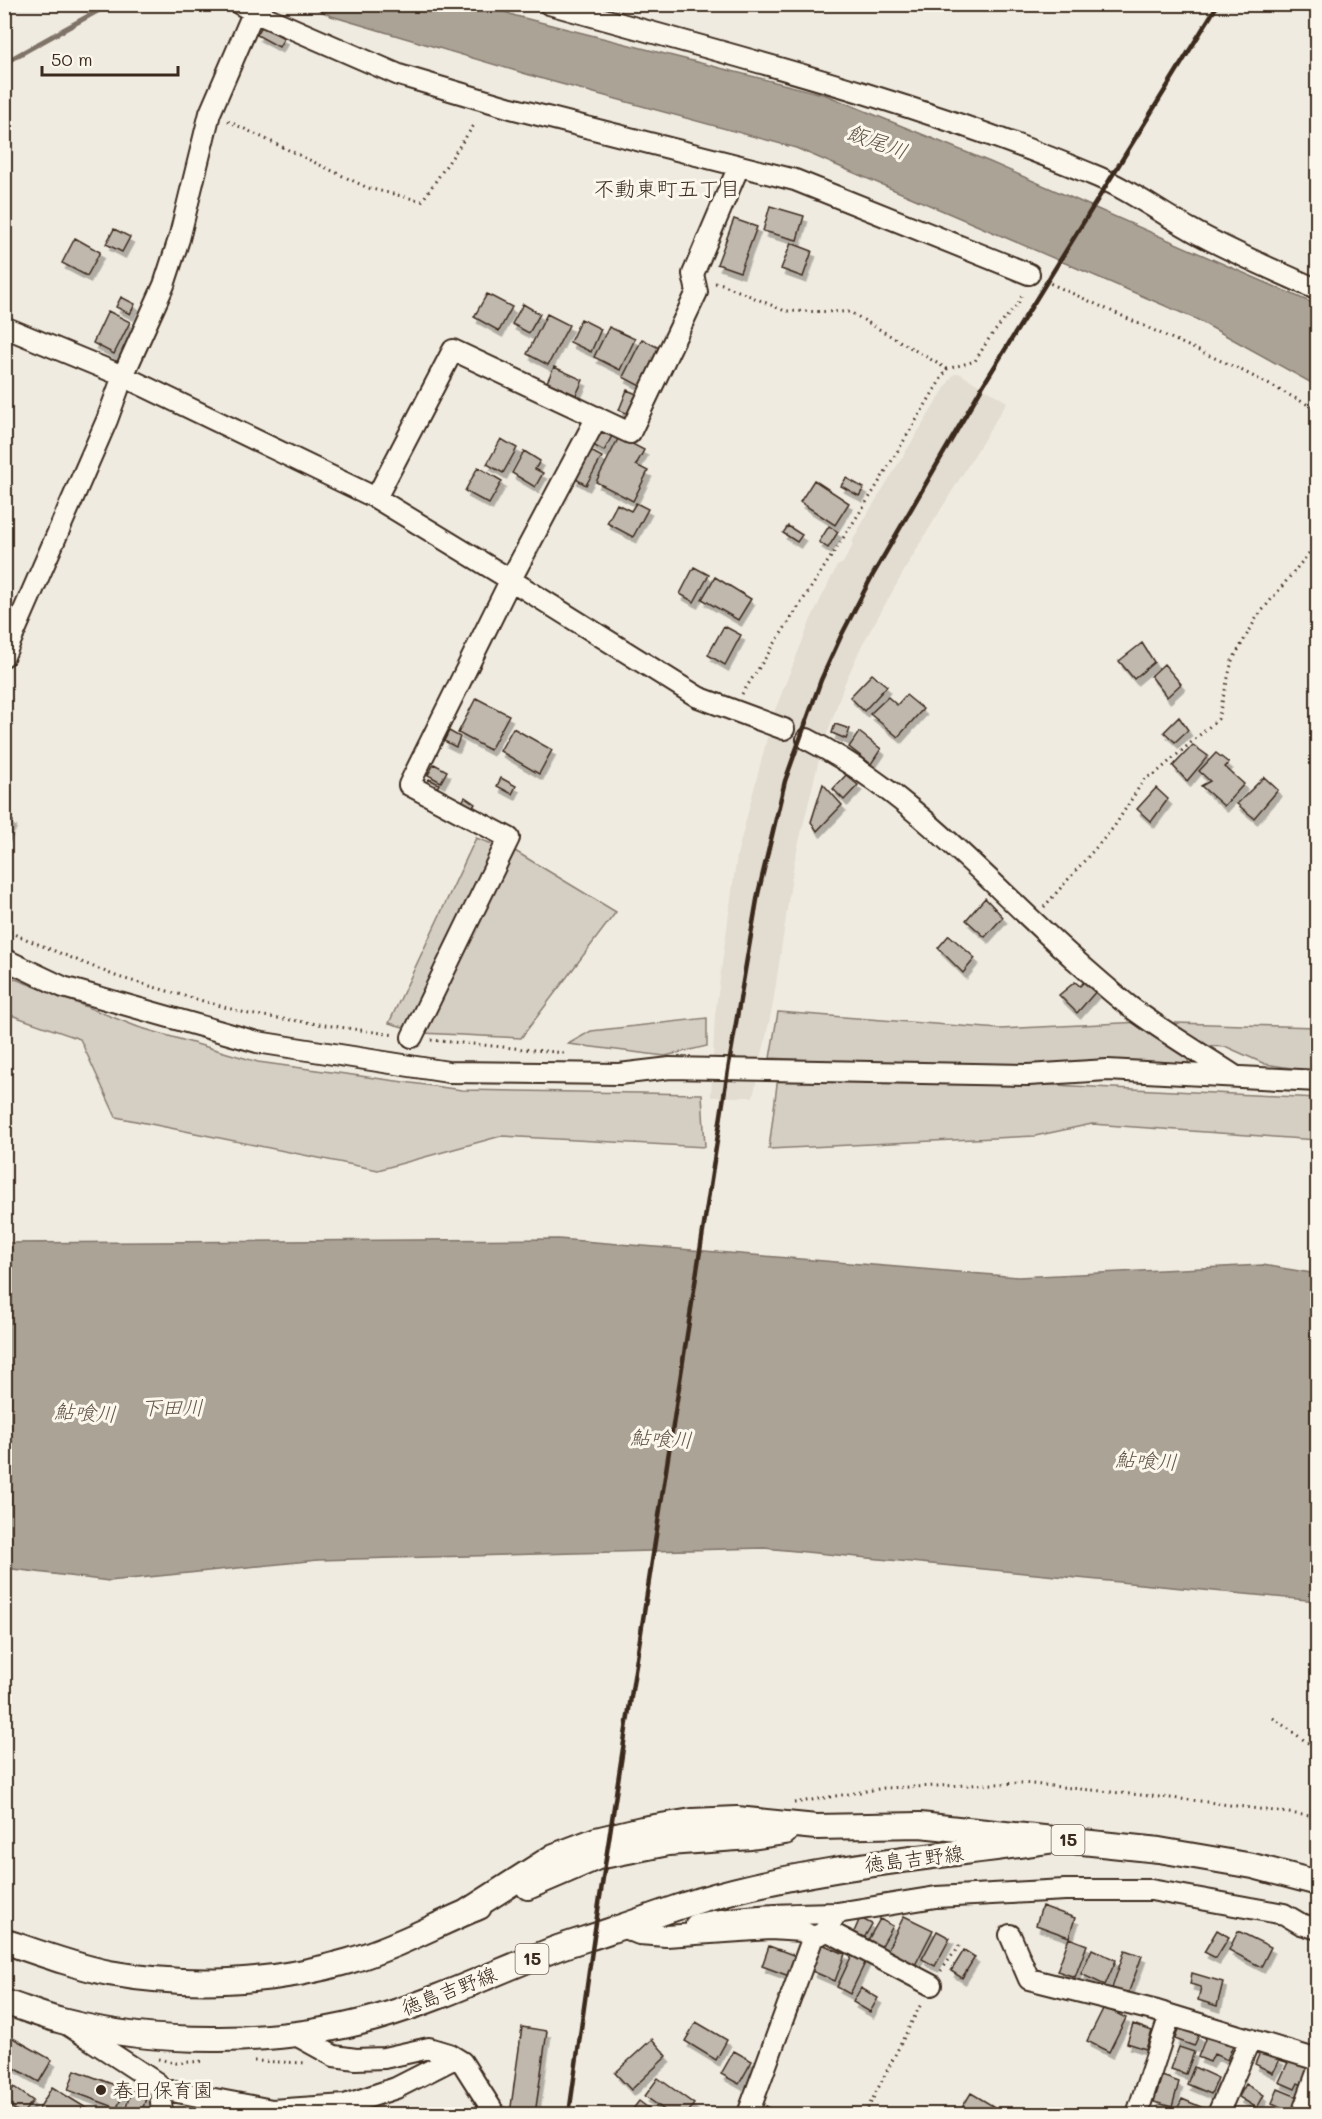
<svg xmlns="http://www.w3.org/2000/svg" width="1322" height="2119" viewBox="0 0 1322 2119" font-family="Mali,'Klee One',sans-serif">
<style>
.built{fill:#e2dcd1}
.green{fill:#d5cec3;stroke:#887c70;stroke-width:1.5}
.water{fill:#aca397;stroke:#7f7367;stroke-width:1.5}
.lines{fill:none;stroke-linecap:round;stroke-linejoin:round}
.stream{stroke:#7f7367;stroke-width:5}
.building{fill:#c0b8ad;stroke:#3b2a1e;stroke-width:1.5;filter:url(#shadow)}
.minor-casing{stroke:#3b2a1e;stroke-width:24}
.major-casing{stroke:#3b2a1e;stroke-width:28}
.path{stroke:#3b2a1e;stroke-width:3;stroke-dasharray:1.5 4.5;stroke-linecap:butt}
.minor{stroke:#fbf7ec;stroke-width:20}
.major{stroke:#fbf7ec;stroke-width:24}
.rail{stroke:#3b2a1e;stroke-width:4.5}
.poi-dot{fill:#3b2a1e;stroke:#fbf7ec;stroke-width:2}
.labels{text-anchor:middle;stroke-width:6;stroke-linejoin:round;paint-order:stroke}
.shield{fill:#fbf7ec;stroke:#75685c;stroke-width:1.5}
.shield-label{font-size:18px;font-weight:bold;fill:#3b2a1e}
.street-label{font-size:20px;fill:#3b2a1e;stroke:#fbf7ec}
.poi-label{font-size:20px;fill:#3b2a1e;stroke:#fbf7ec;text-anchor:start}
.water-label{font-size:21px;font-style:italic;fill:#635448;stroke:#fbf7ec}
.neighbourhood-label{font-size:21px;fill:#3b2a1e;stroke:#fbf7ec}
</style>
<defs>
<filter id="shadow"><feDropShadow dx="3.5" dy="6" stdDeviation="0" flood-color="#0004"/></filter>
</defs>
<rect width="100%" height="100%" fill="#f0ebe0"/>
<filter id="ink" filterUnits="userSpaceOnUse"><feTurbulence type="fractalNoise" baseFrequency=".0167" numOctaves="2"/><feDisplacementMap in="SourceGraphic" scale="12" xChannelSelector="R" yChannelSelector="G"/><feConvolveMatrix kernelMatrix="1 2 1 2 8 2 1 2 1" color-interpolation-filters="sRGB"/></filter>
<g filter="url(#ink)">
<path class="built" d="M959,373L1007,402L919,545L862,645L844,685L820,755L794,863L773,1004L753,1097H711L715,1015L737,855L773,715L812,617L837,566L843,563L852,547L853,540L868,513L953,375Z"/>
<path class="green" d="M476,838L498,846L407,1028L389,1023Z
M515,851L616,912L521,1038L422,1033Z
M5,975L138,1027L258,1062L462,1090L702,1094L705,1147L501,1136L378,1170L116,1117L80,1039L5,1013Z
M778,1012L1000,1029L1142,1022L1317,1027V1072L1265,1064L1227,1047L1182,1045L1190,1066L969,1068L770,1058Z
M707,1018V1046L665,1056L568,1044L591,1031Z
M778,1076L1053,1085L1317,1098V1140L1092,1124L1035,1136L769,1149Z"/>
<path class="water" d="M310,5L483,4L516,16L826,95L990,162L1317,305V386L1196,319L796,148L543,79L331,16Z
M558,1239L1018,1277L1263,1265L1317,1274V1601L764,1548L318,1560L109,1581L5,1568V1243Z"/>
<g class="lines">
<path class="stream" d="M4,63L110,4"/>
</g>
<path class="building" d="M262,26L284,38L279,47L257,35Z
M770,206L804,216L797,240L763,231Z
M734,219L757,227L740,272L717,264Z
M114,229L130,237L122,252L106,244Z
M75,238L100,252L87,276L62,263Z
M791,243L812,251L803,277L781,269Z
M487,294L512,307L499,331L474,317Z
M121,297L135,304L130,314L116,307Z
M523,304L540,314L529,333L512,324Z
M108,311L130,322L114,354L93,343Z
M547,314L569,325L548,365L527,354Z
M581,319L601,329L591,352L570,342Z
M609,327L635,339L620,370L594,357Z
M642,339L661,349L642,387L623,377Z
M554,367L583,380L576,395L547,382Z
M627,390L639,395L631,415L619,410Z
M600,427L613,434L604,451L591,444Z
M619,437L644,450L636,465L648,471L633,501L596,482Z
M501,439L517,448L503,473L487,464Z
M589,450L602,457L586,485L574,478Z
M524,451L540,461L535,469L543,473L535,487L512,473Z
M478,467L502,481L489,504L465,491Z
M846,478L864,488L859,496L841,486Z
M814,480L849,503L835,525L800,502Z
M636,503L648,509L633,537L607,523L617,504L631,511Z
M788,526L802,535L797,542L783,533Z
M829,526L838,532L828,548L819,542Z
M694,567L709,575L694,602L680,594Z
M715,577L751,599L738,620L702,599Z
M724,626L741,635L725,665L708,655Z
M1142,643L1154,662L1134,679L1119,661Z
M1164,664L1181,684L1167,697L1151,676Z
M872,674L887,686L864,711L850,697Z
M906,695L923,709L898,737L870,714L888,697L897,705Z
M476,698L509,715L490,750L458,733Z
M1179,717L1188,730L1175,742L1164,732Z
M835,724L850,729L846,739L832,733Z
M513,728L552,750L539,774L500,751Z
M449,731L460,737L456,747L444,741Z
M859,732L881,749L871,764L849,747Z
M1193,745L1208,756L1187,781L1173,766Z
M1216,753L1229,763L1225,767L1244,784L1224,806L1201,786L1210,781L1199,771Z
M434,764L447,771L441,782L428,775Z
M846,775L858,785L844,800L833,789Z
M1264,777L1278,790L1254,818L1237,804Z
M501,778L516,786L512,794L497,786Z
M429,779L439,784L436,790L426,785Z
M823,784L842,805L817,831L811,822Z
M1156,788L1168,799L1151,822L1137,809Z
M465,797L475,804L471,810L461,804Z
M4,817L13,821L4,840Z
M985,898L1003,917L985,937L966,920Z
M949,935L975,958L963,973L938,948Z
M1088,978L1098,989L1077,1013L1059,995L1075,982L1080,986Z
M1042,1906L1075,1918L1069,1937L1036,1925Z
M904,1916L933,1930L915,1965L887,1951Z
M860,1918L872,1924L864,1938L854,1932Z
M880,1919L893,1926L881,1947L868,1940Z
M1217,1930L1229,1937L1216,1958L1204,1952Z
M937,1931L950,1938L935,1966L922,1959Z
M1238,1931L1271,1947L1261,1967L1229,1950Z
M1069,1938L1087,1945L1075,1977L1057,1971Z
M822,1944L845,1954L835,1981L812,1971Z
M769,1946L796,1956L789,1976L762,1966Z
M1092,1949L1116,1960L1105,1985L1081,1974Z
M964,1950L975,1957L962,1978L951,1971Z
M1125,1950L1142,1956L1128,1994L1112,1988Z
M852,1955L866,1961L850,1994L837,1987Z
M1192,1973L1223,1982L1217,2006L1198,2000L1201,1987L1190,1984Z
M861,1988L878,1998L870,2012L853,2002Z
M1104,2007L1126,2018L1109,2052L1087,2041Z
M696,2022L727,2040L716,2060L685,2041Z
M1133,2024L1152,2031L1146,2049L1127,2043Z
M522,2027L547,2031L535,2114H510Z
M1179,2027L1199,2035L1194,2046L1175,2039Z
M4,2033L52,2060L39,2082L4,2062Z
M1207,2034L1233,2045L1227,2060L1214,2054L1210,2062L1198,2057Z
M652,2039L667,2056L631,2090L615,2073Z
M1179,2047L1194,2052L1186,2074L1171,2069Z
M1261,2050L1280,2059L1273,2073L1255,2064Z
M734,2051L752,2061L739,2084L721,2074Z
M1289,2060L1311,2070L1304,2086L1298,2083L1295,2089L1279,2082Z
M1194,2067L1218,2078L1211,2094L1187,2084Z
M75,2070L125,2089L117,2108L68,2090Z
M1162,2076L1179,2082L1172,2107L1154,2102Z
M658,2078L694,2104L687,2114H670L645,2096Z
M1246,2084L1264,2095L1257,2108L1239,2097Z
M14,2087L33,2101L22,2114L4,2103Z
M52,2087L96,2114H41L37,2112Z
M1278,2089L1300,2098L1293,2112L1272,2103Z
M131,2091L147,2095L141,2114H124Z
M971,2093L993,2106L989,2114H966L960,2111Z
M1182,2099L1208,2110L1206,2114H1175Z
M639,2101L651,2110L647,2114H629Z
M766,2106L781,2114H761Z"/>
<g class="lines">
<defs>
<path id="minor" d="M240,4L254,12L399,75L511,108L795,180L1029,274
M549,4C732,55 916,101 1091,174C1127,188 1157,211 1190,229C1230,252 1275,270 1318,290
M4,327L123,376L376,498L506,577L698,697L784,729
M376,498L453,350L630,433L697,292L693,274L739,166
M4,656L107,420L123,376L164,285L179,239L210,113L257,4
M807,739C911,792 988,882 1073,958C1091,974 1110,991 1129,1006C1162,1031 1200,1053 1235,1076
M4,959L63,987L257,1042L448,1072L619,1074L670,1068L1028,1075L1107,1070L1318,1081
M412,1037L509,838L409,785L511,579L597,417
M696,1924C743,1915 789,1914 837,1913
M622,1927L639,1934L666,1936L771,1929L801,1931L813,1937
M826,1930L931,1985
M1010,1935L1029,1979L1157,2011L1318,2060
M68,2025L157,2083L160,2089L162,2114
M294,2034L334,2056L356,2059L384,2058L429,2048L449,2054L462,2062L495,2114
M172,2091L272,2110L345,2105L396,2088L455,2058
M748,2114L813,1937L823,1933L837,1913L936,1897L1065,1890H1151L1284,1914L1301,1924L1318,1929
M1137,2114L1170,2015
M1218,2114L1250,2039
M1302,2114L1318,2070"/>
<path id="major" d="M528,1887L598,1857L668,1843L751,1837L785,1832
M465,1913L554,1856L596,1840L642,1829L692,1821L737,1819L816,1827L920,1825L1159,1850L1253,1866L1318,1883
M4,1941C39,1953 74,1966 109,1973C188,1987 272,1984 349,1961C394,1948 435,1925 479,1907
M4,2002C23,2008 42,2016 62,2021C158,2046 281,2045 376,2018C438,2000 496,1972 555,1949C574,1942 593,1937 612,1930C642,1920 671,1909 700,1900C818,1865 941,1857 1062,1839"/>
</defs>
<use href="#minor" class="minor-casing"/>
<use href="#major" class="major-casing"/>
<path class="path" d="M228,121L368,188L422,201L474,125
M1045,281L1239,369L1318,410
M715,283L722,284L785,311L850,312L947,369
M742,694L873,492L947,369L975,361L990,337L1019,302L1023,292
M1044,907L1114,827L1145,778L1155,774L1218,719L1232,661L1257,617L1318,542
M4,930L118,977L249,1014L395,1035
M431,1040L565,1053
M1273,1718L1318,1750
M794,1803L884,1788L1022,1783L1200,1801L1318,1817
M941,1971L961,1943
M158,2059L176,2063L205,2061
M254,2061L307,2063
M865,2114L922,2002"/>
<use href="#minor" class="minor"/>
<use href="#major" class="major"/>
<path class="rail" d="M569,2114L594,1936L728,1070L758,894L785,781L821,680L841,636L871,578L982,387L1218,4"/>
</g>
</g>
<circle class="poi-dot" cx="101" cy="2090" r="6"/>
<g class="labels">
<g class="shield">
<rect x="1051.5" y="1825" width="33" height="30" rx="4.5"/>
<rect x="515.5" y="1944" width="33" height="30" rx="4.5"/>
</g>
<g class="shield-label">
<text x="1068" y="1846">15</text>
<text x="532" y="1965">15</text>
</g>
<g class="street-label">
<text transform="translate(914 1859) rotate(-7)" y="7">徳島吉野線</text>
<text transform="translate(449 1991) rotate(-21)" y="7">徳島吉野線</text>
</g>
<g class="poi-label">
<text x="113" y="2097">春日保育園</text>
</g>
<g class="water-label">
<text transform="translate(877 142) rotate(20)" y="7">飯尾川</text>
<text x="172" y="1415">下田川</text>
<text transform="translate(85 1413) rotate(3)" y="7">鮎喰川</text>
<text transform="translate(661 1439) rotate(3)" y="7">鮎喰川</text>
<text transform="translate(1146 1461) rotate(3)" y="7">鮎喰川</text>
</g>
<g class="neighbourhood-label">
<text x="667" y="196">不動東町五丁目</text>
</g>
</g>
<rect width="1322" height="2119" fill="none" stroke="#fbf7ec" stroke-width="24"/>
<rect x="12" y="12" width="1298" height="2095" fill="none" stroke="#3b2a1e" stroke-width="2" filter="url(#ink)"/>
<path d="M42 66v9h136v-9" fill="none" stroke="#3b2a1e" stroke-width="3"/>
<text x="51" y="66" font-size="18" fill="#3b2a1e" stroke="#fbf7ec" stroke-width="4.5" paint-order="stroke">50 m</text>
</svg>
